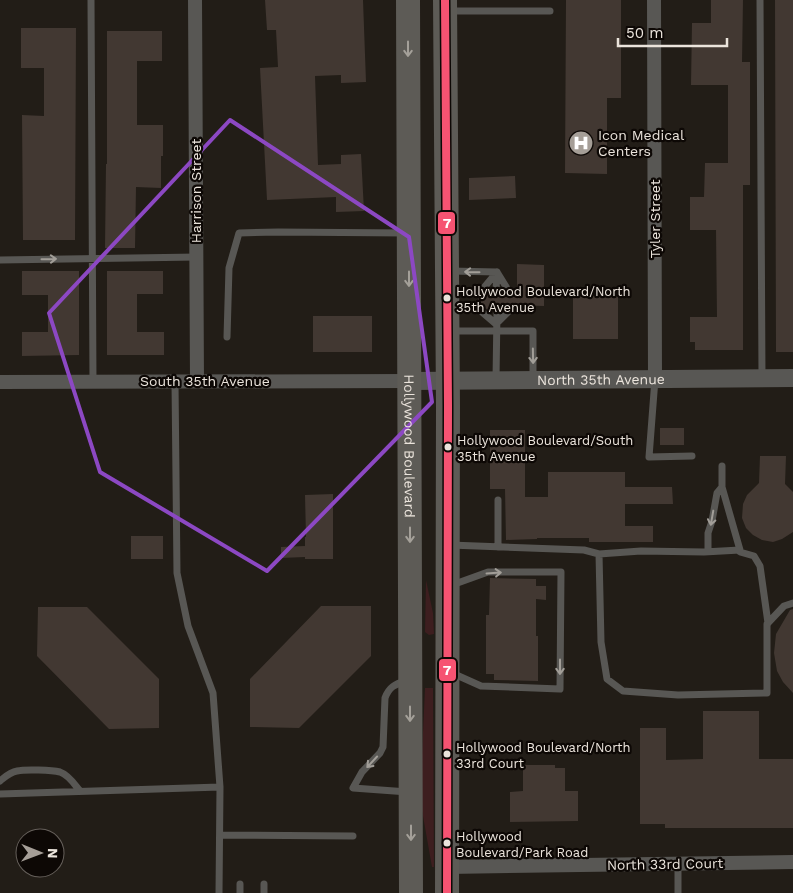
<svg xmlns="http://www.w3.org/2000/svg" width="793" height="893" viewBox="0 0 793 893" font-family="'Work Sans',sans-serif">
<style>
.green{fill:#3d1e1f}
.building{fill:#423832}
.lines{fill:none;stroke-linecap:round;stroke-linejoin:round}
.service{stroke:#585754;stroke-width:7}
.minor{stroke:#585754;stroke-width:14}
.tertiary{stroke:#585754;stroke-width:18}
.trunk{stroke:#5d5b56;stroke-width:24}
.bus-1-casing{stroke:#0d0805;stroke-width:11}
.bus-1{stroke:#f65372;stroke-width:8}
.oneway{stroke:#a4a099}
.oneway2{stroke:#a29e98}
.marked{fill:none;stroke:#8c48c3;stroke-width:4;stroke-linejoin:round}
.bus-dot{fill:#ebe4dc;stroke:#0d0805;stroke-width:2}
.labels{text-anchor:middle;stroke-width:4.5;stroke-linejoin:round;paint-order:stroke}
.bus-label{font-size:13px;fill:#ebe4dc;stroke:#0d0805;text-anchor:start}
.poi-label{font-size:14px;fill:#ebe4dc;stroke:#0d0805;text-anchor:start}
.street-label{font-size:14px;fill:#ebe4dc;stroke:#0d0805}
.line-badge{stroke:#0d0805;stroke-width:2}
.badge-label{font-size:14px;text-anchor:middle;font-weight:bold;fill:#fff}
</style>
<rect width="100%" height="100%" fill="#221d17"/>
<path class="green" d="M426,580L433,613L434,634L429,635L425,632Z
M425,688H433L434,867H432L420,799Z"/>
<path class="building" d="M265,0H363L366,82L341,83V75L315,76L318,165L341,164V155L361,154L364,211L336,212V197L267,200L260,68L278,67L276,30H267Z
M566,0H621V98H607V174L565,173Z
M711,0H743L742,62H750V185H743V350H695V342H690V317H717L716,230H690V197H704L705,163H728V85H691L692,23H711Z
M775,0H793V352H776Z
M21,28H76L75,240H23L22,115L44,116V68H21Z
M107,31H162V61H137V125H163V156H161V188L136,187L135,248H105L106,164H107Z
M515,176L516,198L469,200V178Z
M517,264L544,265V306L511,305V308L506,307L502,310L500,308L497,307L493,309L492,312L483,307L478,309V293L483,295L489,290H491L493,294L496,295L499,294L502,290L505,294L509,295L512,293L513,290H517Z
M22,271H79V355L22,356V332H48V295H22Z
M107,271H163V294H137V332H164V355H107Z
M573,296H618V339H573Z
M313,316H372V352H313Z
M660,428H684V445H660Z
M490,430H525V497H548V472H625V487H672L673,504H625V526H653V542H589V538H537V539L506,540L505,489H490Z
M760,456H786L785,484L793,492V532L782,539L773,542L762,540L753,535L746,528L742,518L743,504L747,495L759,483Z
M333,494V559H305V557L281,558V547L305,546V537H306L305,495Z
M131,536H163V559H131Z
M490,578L536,579V586H546V600L536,599V636H538V681L494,680V674H486V615H489Z
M321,606H371V656L299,728L250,727V679Z
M38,607H87L159,679V728L109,729L37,656Z
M793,609V693L783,682L777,671L774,653L776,634L790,610Z
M703,711H759V759H793V828H665V824H640V728H666V760L703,759Z
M523,765H555V768H565V791H578V821L510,822V792L523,791Z"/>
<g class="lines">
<path class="service" d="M91,0L93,381
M760,0L762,377
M448,11H550
M0,260L197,257
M450,271L497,272L496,290
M482,290L497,272L508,290
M482,312L496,324L508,312
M450,331H533V380
M227,337L229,268L239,233L278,232L406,233
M496,379L497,312
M655,379L649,457L692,456
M175,382L177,573L188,626L213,693L220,787L219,893
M722,466V487L740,550
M498,500V547
M450,545L584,550L599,554L601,642L607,679L623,691L678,695L767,693V624L784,606L793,603
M708,551V533L712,521L717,493L722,487
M599,554L641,551L704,552L740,550V552L754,556L760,566L768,623
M452,673L481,686L560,689L561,572H488L452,585
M406,681C395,684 389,687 385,698L383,747L380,753L362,772L353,788L408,792
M0,781C5,777 10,772 17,771C25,769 52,770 60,772C69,775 75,785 80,791
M0,794L220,787
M220,835L353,836
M678,864V893
M264,884V893
M240,893V884"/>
<path class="minor" d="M195,0L197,381
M654,0L655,379
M0,382L409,381
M447,867L793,862"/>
<path class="tertiary" id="s1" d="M409,381L793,378"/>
<g class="trunk">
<path id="s2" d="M408,0L411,893"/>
<path d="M445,0L448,405L447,893"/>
</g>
<defs>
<path id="bus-1" d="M445,0L448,405L447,893"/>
</defs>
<use href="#bus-1" class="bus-1-casing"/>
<use href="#bus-1" class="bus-1"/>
</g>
<defs><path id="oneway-shaft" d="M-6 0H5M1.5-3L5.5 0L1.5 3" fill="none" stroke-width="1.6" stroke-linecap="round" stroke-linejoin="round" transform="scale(1.25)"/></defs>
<g class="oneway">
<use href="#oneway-shaft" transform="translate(408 49) rotate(90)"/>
<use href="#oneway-shaft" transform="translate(409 279) rotate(90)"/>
<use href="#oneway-shaft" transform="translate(410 535) rotate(90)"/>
<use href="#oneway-shaft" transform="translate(410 714) rotate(90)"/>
<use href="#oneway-shaft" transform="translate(411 833) rotate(90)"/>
</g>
<g class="oneway2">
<use href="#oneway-shaft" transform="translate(49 259) rotate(-1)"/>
<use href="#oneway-shaft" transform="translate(472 272) rotate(-179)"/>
<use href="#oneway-shaft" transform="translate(533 356) rotate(89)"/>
<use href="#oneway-shaft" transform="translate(712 518) rotate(100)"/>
<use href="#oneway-shaft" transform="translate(494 573) rotate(-4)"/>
<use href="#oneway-shaft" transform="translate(560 667) rotate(90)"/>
<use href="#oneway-shaft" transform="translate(372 762) rotate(133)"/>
</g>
<path class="marked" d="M230,120L409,237L432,402L267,571L100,472L49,313Z"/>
<defs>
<symbol id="hospital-disc" viewBox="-11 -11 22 22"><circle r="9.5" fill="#a59e97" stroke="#0d0805"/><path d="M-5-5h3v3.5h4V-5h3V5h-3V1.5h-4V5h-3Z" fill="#fff"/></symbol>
</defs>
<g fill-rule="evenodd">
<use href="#hospital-disc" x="567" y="129" width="28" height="28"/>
</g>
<g class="bus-dot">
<circle cx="447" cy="298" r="4.5"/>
<circle cx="448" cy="447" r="4.5"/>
<circle cx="447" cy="754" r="4.5"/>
<circle cx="447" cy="843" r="4.5"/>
</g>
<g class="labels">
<g class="bus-label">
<text x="456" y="296">Hollywood Boulevard/North<tspan x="456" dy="16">35th Avenue</tspan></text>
<text x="457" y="445">Hollywood Boulevard/South<tspan x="457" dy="16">35th Avenue</tspan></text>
<text x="456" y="752">Hollywood Boulevard/North<tspan x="456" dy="16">33rd Court</tspan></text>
<text x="456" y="841">Hollywood<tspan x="456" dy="16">Boulevard/Park Road</tspan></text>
</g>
<g class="poi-label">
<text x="598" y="140">Icon Medical<tspan x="598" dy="16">Centers</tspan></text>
</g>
<g class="street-label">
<text transform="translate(196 191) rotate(-90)" y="5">Harrison Street</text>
<text transform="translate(655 219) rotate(-90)" y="5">Tyler Street</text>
<text dy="5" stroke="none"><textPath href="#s1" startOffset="192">North 35th Avenue</textPath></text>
<text x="205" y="386">South 35th Avenue</text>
<text dy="5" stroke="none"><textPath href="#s2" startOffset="446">Hollywood Boulevard</textPath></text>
<text transform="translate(665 864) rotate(-1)" y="5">North 33rd Court</text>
</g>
</g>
<g class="line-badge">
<rect x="437" y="211" width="19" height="24" rx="5" fill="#f65372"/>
<rect x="438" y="658" width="19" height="24" rx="5" fill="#f65372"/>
</g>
<g class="badge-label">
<text x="447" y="228">7</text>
<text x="447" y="675">7</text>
</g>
<g transform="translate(40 853) rotate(91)"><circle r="24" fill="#0d0805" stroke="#66605b"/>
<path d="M0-4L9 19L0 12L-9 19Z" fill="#a59e97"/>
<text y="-8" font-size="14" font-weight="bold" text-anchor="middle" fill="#ebe4dc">N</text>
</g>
<path d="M618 38v8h109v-8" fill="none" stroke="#ebe4dc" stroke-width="2.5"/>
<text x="626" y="38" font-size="15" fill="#ebe4dc" stroke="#0d0805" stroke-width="4" paint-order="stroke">50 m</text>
</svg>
